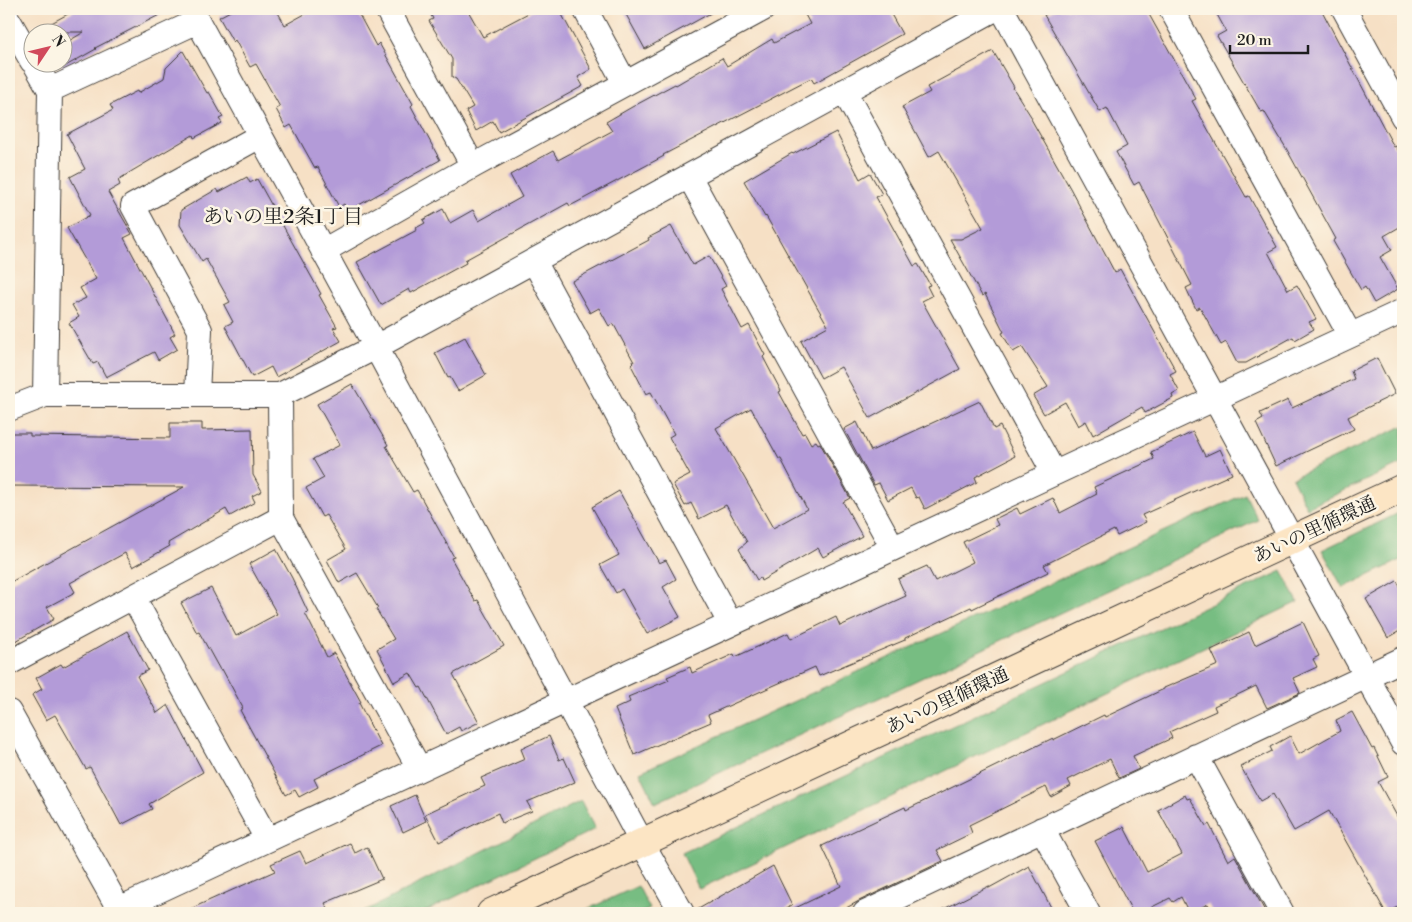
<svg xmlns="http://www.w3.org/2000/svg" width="1412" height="922" viewBox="0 0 1412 922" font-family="'Libre Bodoni','Noto Serif JP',serif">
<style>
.forest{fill:#77bd82;stroke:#4a6c4f}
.building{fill:#b39bd8;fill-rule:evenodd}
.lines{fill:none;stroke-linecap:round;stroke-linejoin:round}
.street-casing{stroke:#3d3935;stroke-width:26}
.secondary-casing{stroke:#3d3935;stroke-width:30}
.street{stroke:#fff;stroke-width:24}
.secondary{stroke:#fce5c4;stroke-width:28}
.labels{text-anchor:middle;stroke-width:5;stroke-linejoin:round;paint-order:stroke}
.street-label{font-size:19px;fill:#1c1c1c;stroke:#fcf5e5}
.neighbourhood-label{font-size:20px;fill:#1c1c1c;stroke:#fcf5e5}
</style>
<rect width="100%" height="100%" fill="#fcf5e5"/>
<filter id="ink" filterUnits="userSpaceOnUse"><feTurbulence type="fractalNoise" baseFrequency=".02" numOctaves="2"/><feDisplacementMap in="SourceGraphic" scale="10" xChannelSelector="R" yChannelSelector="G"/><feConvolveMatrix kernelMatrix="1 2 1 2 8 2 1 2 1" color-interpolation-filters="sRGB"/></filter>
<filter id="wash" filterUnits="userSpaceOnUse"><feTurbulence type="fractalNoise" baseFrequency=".0096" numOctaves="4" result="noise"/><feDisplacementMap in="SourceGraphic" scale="20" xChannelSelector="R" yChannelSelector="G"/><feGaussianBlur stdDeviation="1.12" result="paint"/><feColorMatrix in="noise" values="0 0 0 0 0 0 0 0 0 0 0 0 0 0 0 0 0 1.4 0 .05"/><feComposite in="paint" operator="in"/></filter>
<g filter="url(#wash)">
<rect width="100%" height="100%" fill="#f6e0c5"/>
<path class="forest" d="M1403,426V463L1307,508L1292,478Z
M1245,494L1258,520L655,803L640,772Z
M1403,511V559L1343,588L1322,550Z
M1282,571L1298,602L699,889L682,853Z
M581,801L595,829L422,913H361Z
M638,886L650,909L641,913H579Z"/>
<g id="blocks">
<path class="building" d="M77,9H171L95,48L96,49L62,68V45L84,32H35Z
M234,9H276L285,25L314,9H356L376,46L379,43L413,104L411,106L440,160L348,211L344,204L339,207L318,167L315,168L291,125L286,128L276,109L280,107L256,64L250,67L235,40L233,42L219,17Z
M428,9H467L483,37L536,9H559L591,69L578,77L583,86L499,132L493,121L476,131L466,111L473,107L456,79L452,77V59L429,21L433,19Z
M623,9H718L645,49Z
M802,9H888L902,34L814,83L811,78L663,155L664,156L570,206L568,203L465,260L466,263L411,293L409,289L381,305L357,262L417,230L416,228L425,223L423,220L443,209L450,223L473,210L479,221L522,197L510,175L553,151L558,160L612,131L606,122L632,107L675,84L676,85L722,58L727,66L772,39L774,43L810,24Z
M1056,9H1146L1196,99L1192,101L1246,197L1249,196L1277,247L1268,252L1288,290L1297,285L1316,319L1309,322L1314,329L1295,340L1293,337L1246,363H1237L1226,342L1221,345L1200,307L1196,309L1186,288L1192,285L1139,182L1134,185L1116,152L1127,146L1107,108L1100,112L1044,15Z
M1214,9H1321L1394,147L1396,146L1403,160V225L1384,236L1392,250L1380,257L1398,289L1374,303L1365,287L1361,290L1333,241L1336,239L1286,148L1264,111L1261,112L1217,36L1226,31Z
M183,51L207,93L209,92L223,117L219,119L222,123L194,138L193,135L132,171L118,180L120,185L108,192L132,234L124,238L175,334L170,337L177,349L158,360L154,352L106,377L98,362L93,364L69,323L79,317L72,305L86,298L80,288L96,279L67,228L90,215L70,177L85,169L67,134L113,110L110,105L137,91L138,93L164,78L166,68Z
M993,51L1014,87L1013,88L1032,118L1031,119L1070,188L1115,273L1120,269L1176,371L1170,374L1179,391L1172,395L1173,398L1145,413L1142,407L1093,435L1086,421L1078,426L1065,402L1044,414L1033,396L1048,387L1022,347L1013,352L1002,333L1004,332L985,294L982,296L950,239H961L983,228L939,151L929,157L902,107L930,92L927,87Z
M836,132L860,179L870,173L882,194L876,197L914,266L918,264L930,285L927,286L932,296L922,301L960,369L870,418L841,367L821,378L801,341L828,326L766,216L765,217L744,181L792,153L793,154Z
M247,177L250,183L257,179L321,294L319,295L337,327L333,328L341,341L276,377L271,367L252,377L225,326L233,322L224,305L230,302L206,259L202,262L180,225L181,210L217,189L219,192Z
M671,226L693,265L709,256L726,286L721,289L742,329L749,325L765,355L763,357L781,391L779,392L802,434L805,433L811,444L816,441L818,444L820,443L850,498L843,502L862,536L823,557L818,548L761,581L760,578L757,580L739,549L747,542L726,505L699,519L691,503L685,506L673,484L690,475L669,437L674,434L651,392L646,394L631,365L634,362L613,323L609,326L599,308L590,313L572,281L649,240L648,238ZM751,408L779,459H781L807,509L773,528L716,428Z
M465,337L486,375L458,391L450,377L448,378L435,353Z
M1377,358L1395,394L1348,417L1354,429L1276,466L1256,423L1263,419L1260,413L1288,400L1292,408L1354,379L1351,371Z
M352,384L388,445L386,446L413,492L417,490L454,557L451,558L475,601L478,600L504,646L453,674L479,722L461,731L459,727L446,734L421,687L419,688L410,673L394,682L377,649L394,639L376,609L378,608L357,573L339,583L327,560L346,549L326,515L322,517L306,488L324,478L313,459L340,445L317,404Z
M980,401L994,429L1000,426L1015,456L975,477L977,482L925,509L919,497L916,498L911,488L888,500L879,483L874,485L844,429L857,422L871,451Z
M170,423H202V430L252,429L253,475L262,491L252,496L255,502L230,516L226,509L168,543L170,546L133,567L125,553L70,583L75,592L47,607L54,619L9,645V583L184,487L9,486V433H30V436L170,438Z
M1193,432L1205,456L1220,449L1232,474L1142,515L1146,522L1117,536L1114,530L1044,565L1048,572L972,609L971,607L905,638V640L819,676L815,667L708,715L711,722L634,755L615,709L630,702L628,697L669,680L667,677L690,667L692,673L734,654L735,657L788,633L791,639L836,617L840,626L906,596L898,579L927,566L935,581L973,562L963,542L998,525L995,519L1017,508L1020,514L1053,498L1060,513L1097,494L1094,487L1154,459L1151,452Z
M619,491L659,563L666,560L676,579L663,587L680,617L647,634L622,589L616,593L600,565L619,555L592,507Z
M276,549L292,578L308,612L305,613L327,657L334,653L361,702L359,703L381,746L314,779L318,787L299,797L295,790L286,795L240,710L243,708L222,669L220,670L199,632L197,633L181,603L211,588L236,636L277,614L249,564Z
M1397,581L1403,593V629L1388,638L1366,599Z
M1303,622L1319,656L1313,659L1317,667L1293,678L1300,693L1267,708L1256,686L1214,706L1216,711L1169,732L1172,738L1133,756L1139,769L1119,778L1110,759L1068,780L1071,786L1051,797L1046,787L969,825L972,833L937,850L943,861L859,901L837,913H785L841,886L822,846L905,807L906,810L1053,738V740L1104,715L1105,717L1164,689V688L1218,665L1211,650L1249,632L1255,645Z
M127,631L148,670L137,676L157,713L168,705L203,772L149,804L152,809L121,825L90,767L86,769L55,715L46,720L32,695L42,689L36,678L61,664L63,667Z
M1352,712L1372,749L1374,748L1388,777L1378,782L1403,827V904L1386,913L1329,811L1294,831L1273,794L1260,801L1241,767L1272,751L1270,747L1290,736L1299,754L1340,731L1336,720Z
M549,736L559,760L564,758L575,782L527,802L532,811L502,823L498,813L439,842L425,814L485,786L481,778L525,759L521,749Z
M415,795L426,821L403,832L391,806Z
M1185,795L1187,799L1190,798L1206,826L1209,824L1228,861L1235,856L1266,913H1213L1208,904L1189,913L1181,897L1173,902L1170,898L1140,913H1133L1095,841L1124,827L1147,872L1182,854L1158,810Z
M350,843L355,853L367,847L382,879L325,903L330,913H181L275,871L271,864L300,851L306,863Z
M773,866L792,905L777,913H696L695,911Z
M1029,866L1054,913H936L989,886V888Z"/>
</g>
</g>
<g filter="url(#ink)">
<use href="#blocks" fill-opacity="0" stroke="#3d3935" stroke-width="1"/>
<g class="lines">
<defs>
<path id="street" d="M387,9L473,166
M585,9L625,83
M1002,9L1403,743
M1171,9L1350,335
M1344,9L1403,117
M9,21L32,61
M34,62L50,90L45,395
M50,90L198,21
M844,91L1054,473
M689,176L893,548
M323,251L473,166L763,9
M534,261L730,623
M197,395L200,330L133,206L260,136
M9,409L45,395H280L376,347L191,9
M281,518L419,768
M133,597L267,839
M9,663L281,518L280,395
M9,712L119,909L1403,311
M1196,756L1282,913
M1042,829L1088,913
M682,913L642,843L376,347L995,9
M865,913L1403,659"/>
<path id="secondary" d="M491,913L1403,488"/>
</defs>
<use href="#street" class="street-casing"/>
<use href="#secondary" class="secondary-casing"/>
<use href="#street" class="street"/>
<use href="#secondary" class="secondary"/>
</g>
</g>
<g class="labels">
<g class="street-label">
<text transform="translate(1314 529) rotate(-25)" y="7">あいの里循環通</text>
<text transform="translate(947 700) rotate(-25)" y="7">あいの里循環通</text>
</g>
<g class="neighbourhood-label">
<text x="283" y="223">あいの里2条1丁目</text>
</g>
</g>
<rect width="1412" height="922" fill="none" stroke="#fcf5e5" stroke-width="30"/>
<g transform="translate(48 48) rotate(55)"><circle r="24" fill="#fcf5e5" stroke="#a29e95"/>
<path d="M0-4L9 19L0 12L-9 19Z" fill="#d1495b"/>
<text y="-8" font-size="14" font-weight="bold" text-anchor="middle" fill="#1c1c1c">N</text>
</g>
<path d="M1230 45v8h78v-8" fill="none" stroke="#1c1c1c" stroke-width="2.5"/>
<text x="1237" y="45" font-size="15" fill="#1c1c1c" stroke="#fcf5e5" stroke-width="4" paint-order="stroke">20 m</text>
</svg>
